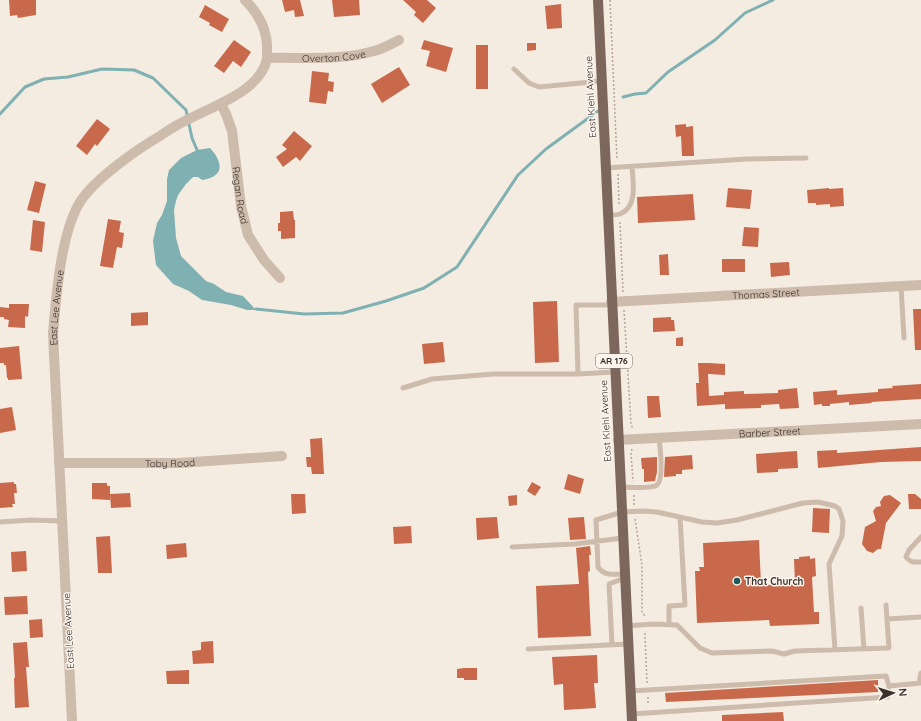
<svg xmlns="http://www.w3.org/2000/svg" width="921" height="721" viewBox="0 0 921 721" font-family="Quicksand,sans-serif">
<style>
.water{fill:#7fb0b2}
.lines{fill:none;stroke-linecap:round;stroke-linejoin:round}
.stream{stroke:#7fb0b2;stroke-width:3}
.building{fill:#c8694b}
.path{stroke:#b9a596;stroke-width:1.5;stroke-dasharray:2 2;stroke-linecap:butt}
.service{stroke:#cdbbac;stroke-width:5}
.minor{stroke:#cdbbac;stroke-width:10}
.primary{stroke:#7d675c;stroke-width:10}
.poi-dot{fill:#1f5a5e;stroke:#fbf5ee;stroke-width:1.5}
.labels{text-anchor:middle;stroke-width:3;stroke-linejoin:round;paint-order:stroke}
.shield{fill:#fbf5ee;stroke:#756b66;stroke-width:1}
.shield-label{font-size:9px;font-weight:bold;fill:#3b302b}
.street-label{font-size:10px;fill:#3b302b;stroke:#fbf5ee}
.poi-label{font-size:10px;font-weight:bold;fill:#3b302b;stroke:#fbf5ee;text-anchor:start}
</style>
<rect width="100%" height="100%" fill="#f4ebe1"/>
<path class="water" d="M210,148C223,162 225,177 202,180L198,177H193L186,184L178,195L176,201L174,210L176,238L181,256L206,281L214,284L226,292L243,296L256,310H247L231,305L202,300L189,291L173,284L156,265L153,241L157,223L162,215L167,201V179L169,170L181,158L197,150Z"/>
<g class="lines">
<path class="stream" d="M623,97L635,94L646,93L668,72L715,40L745,13L773,0
M0,114L25,87L44,79L68,77L102,69L134,70L153,78L186,110L192,138L197,150
M256,309L304,314L343,313L386,301L424,288L457,267L518,175L546,149L598,111"/>
</g>
<path class="building" d="M9,0H36V15L18,18L17,15L10,16Z
M282,0H300L304,16L295,17L294,10L285,12Z
M332,0H359L360,15L334,17Z
M403,0H427L436,8L423,23L414,15L416,12Z
M561,4L562,28L547,29L545,6Z
M205,5L229,19L222,32L209,25L210,23L199,17Z
M234,40L251,52L241,67L233,61L224,73L214,66Z
M424,40L453,48L446,72L426,66L430,51L421,49Z
M527,43H536V50L527,51Z
M476,45H488V89H476Z
M399,67L410,85L382,103L371,84Z
M312,71L329,73L328,81L334,82L333,92L328,91L326,104L309,102Z
M97,119L110,129L97,146L95,144L87,155L76,146Z
M686,124V127L693,126L694,156H682L681,136L676,137L675,125Z
M294,131L312,146L300,161L296,157L283,167L276,157L287,149L282,145Z
M35,181L46,184L39,213L27,210Z
M728,188L752,190L750,209L726,207Z
M829,188V189L843,188L844,206L830,207V204L816,205V203H808L807,190Z
M693,194L695,220L638,223L637,197Z
M293,211L294,220H295V238L281,239V231H278V223H280V212Z
M108,219L121,221L119,232L124,233L122,248L117,247L113,268L100,266Z
M33,220L45,222L42,252L30,250Z
M744,227L759,228L758,247L742,246Z
M668,254L669,275H660L659,255Z
M722,259H745V272H722Z
M789,262L790,275L771,277L770,263Z
M557,301L559,362L535,363L533,302Z
M9,304H29L28,317L25,316V328L8,327L9,320L4,319V317H0V307L9,308Z
M913,309H921V350H915Z
M148,312V325L131,326V313Z
M671,317V320H674L675,331L653,332V318Z
M683,337V346H676V338Z
M443,342L445,362L424,364L422,344Z
M19,346L22,379L8,380V378H7L6,365H4V363H0V348Z
M698,363H709L725,364V375L708,374L709,396L724,395V392L744,391V394L778,393V390L797,388L799,408L780,409L779,404L761,405V408L725,409V404L697,406L696,383H699Z
M921,384V399L871,402L872,403L849,405V402L830,404V406H822V404L814,405L813,392L837,390V395L878,392V389L893,388L892,386Z
M647,396H659L661,417L648,418Z
M12,407L16,430L0,433V409Z
M322,438L324,474H312L311,467H307L306,457H311L310,439Z
M921,447V461L881,462L818,468L817,451L837,450V453Z
M797,451L798,468L778,469V472L757,473L756,454Z
M692,455L693,469L682,470V474H676V476L664,477L665,457Z
M657,457V472L655,481L644,482V469H642L641,458Z
M568,474L584,479L580,494L564,489Z
M14,482V484H16L17,493H14L15,504H12L13,507L0,508V483Z
M532,482L541,487L535,496L527,491Z
M92,483H107V486H110V500L92,499Z
M130,493L131,507L111,508L110,494Z
M291,494H305L306,513L292,514Z
M908,494H915L921,499V509H909Z
M517,495V505L509,506L508,496Z
M890,495L901,503L886,523L881,549H878L873,553L867,551L862,544L865,527L876,521L873,511L876,507L881,506L880,502L884,496Z
M813,508L830,509L829,533L812,532Z
M497,517L499,538L477,540L476,518Z
M584,517L586,539L570,540L568,518Z
M411,526L412,543L394,544L393,527Z
M110,536L112,573H98L96,537Z
M759,540L761,585L795,584L794,559H799V557L810,556V559L815,558L816,576L812,577L814,612H819V624L770,626L769,620L697,623L695,571H700L699,567H704L703,543Z
M186,543L187,557L167,559L166,545Z
M590,546L591,555H589L590,571L588,572L591,636L538,638L536,586L579,584L576,548Z
M26,551L27,571L12,572L11,552Z
M27,596L28,614L5,615L4,597Z
M42,619L43,637L30,638L29,620Z
M213,641L214,663L193,664L192,651L201,650V642Z
M27,642L29,667H26L29,707L15,708L14,678H15L13,643Z
M597,655L598,683H594L596,708L564,710L563,684L554,685L552,657Z
M464,668H477V680H464V678H457V669Z
M189,670V684H167L166,671Z
M878,680V692L666,702L665,693Z
M783,712L784,721H722V715Z"/>
<g class="lines">
<path class="path" d="M610,0L617,160
M618,174L619,206
M620,222L623,292
M624,310L631,424L633,429
M632,449L631,453L633,481
M634,495V505
M635,519L642,565V612L646,617
M647,683L645,636V633L647,632
M648,697V705"/>
<path class="service" d="M514,69L529,83L539,87L602,81
M605,168L747,159L806,158
M608,215C611,215 617,215 620,214C638,207 633,181 632,167
M901,286L904,338
M611,305H576L578,374L615,372
M403,388L432,379L493,374H578
M620,487C629,487 647,489 655,486C665,483 660,447 659,438
M0,522L32,520L62,521
M921,537L909,550L906,557C911,563 914,562 921,562
M512,547L575,544L623,538
M625,574C614,574 605,577 598,567L596,520L622,512L643,511L657,512L702,522L717,523L737,520L803,503L818,502L835,506L839,509L843,521L842,536L829,564L835,650
M861,608L864,649
M887,619L921,617
M669,623V606L685,605L680,517
M627,626L653,624L677,625L700,648L712,653L772,651L784,654L795,651L889,648L886,605
M612,645L609,584L625,578
M528,649L628,644
M919,683L921,673
M889,686L921,683
M630,691L886,676L889,686L888,697L632,714"/>
<g class="minor">
<path id="s1" d="M267,58C302,57 340,61 374,51C383,49 391,44 399,40"/>
<path id="s2" d="M221,104L226,114L232,131L241,206L248,235L264,260L280,278"/>
<path id="s3" d="M611,302L921,285"/>
<path id="s4" d="M618,440L921,424"/>
<path id="s5" d="M59,463H179L282,456"/>
<path id="s6" d="M72,721L53,334C56,297 61,229 82,199C98,177 136,150 160,136C171,128 184,121 197,115C221,103 262,88 267,58C267,54 267,49 267,45C266,28 257,12 245,0"/>
</g>
<path class="primary" d="M598,0L632,721"/>
</g>
<circle class="poi-dot" cx="737" cy="581" r="4"/>
<g class="labels">
<rect class="shield" x="596" y="354" width="36" height="14" rx="3"/>
<g class="shield-label">
<text x="614" y="364">AR 176</text>
</g>
<g class="street-label">
<text dy="4" stroke="none"><textPath href="#s1" startOffset="67">Overton Cove</textPath></text>
<text transform="translate(590 97) rotate(-93)" y="4">East Kiehl Avenue</text>
<text dy="4" stroke="none"><textPath href="#s2" startOffset="94">Regan Road</textPath></text>
<text dy="4" stroke="none"><textPath href="#s3" startOffset="155">Thomas Street</textPath></text>
<text dy="4" stroke="none"><textPath href="#s6" startOffset="414">East Lee Avenue</textPath></text>
<text transform="translate(605 421) rotate(-93)" y="4">East Kiehl Avenue</text>
<text dy="4" stroke="none"><textPath href="#s4" startOffset="152">Barber Street</textPath></text>
<text dy="4" stroke="none"><textPath href="#s5" startOffset="111">Toby Road</textPath></text>
<text transform="translate(68 631) rotate(-93)" y="4">East Lee Avenue</text>
</g>
<g class="poi-label">
<text x="745" y="585">That Church</text>
</g>
</g>
<g transform="translate(893 693) rotate(86)" stroke="#fbf5ee" stroke-width="3" paint-order="stroke">
<path d="M0-3L7 15L0 10L-7 15Z" fill="#3b302b"/>
<text y="-6" font-size="11" font-weight="bold" text-anchor="middle" fill="#3b302b">N</text>
</g>
</svg>
